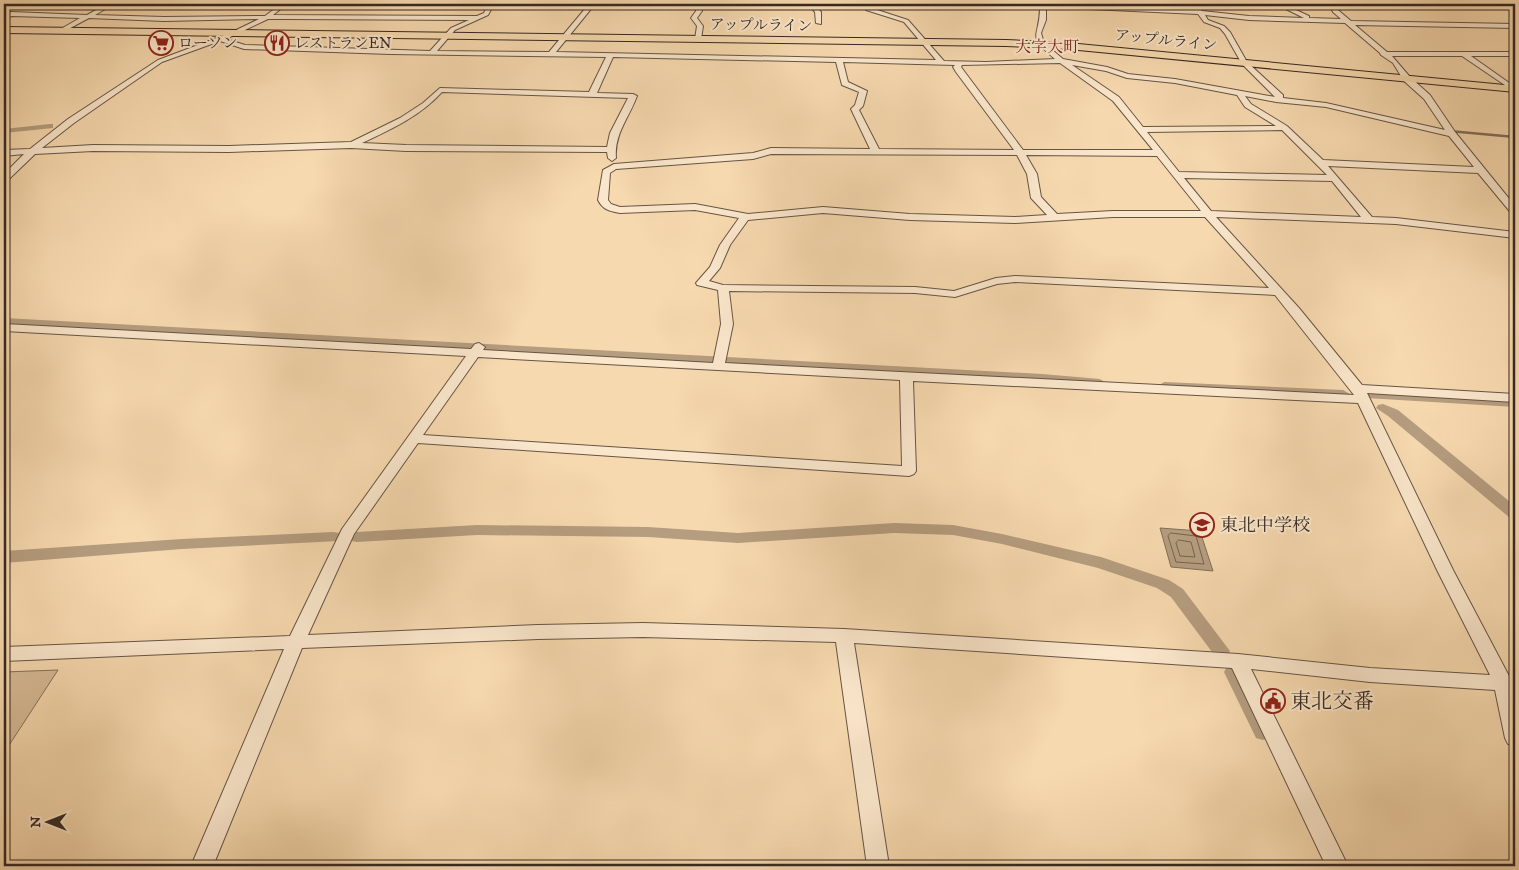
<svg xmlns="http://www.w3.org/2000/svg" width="1519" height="870" viewBox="0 0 1519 870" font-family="'IM FELL DW Pica','Noto Serif JP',serif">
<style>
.green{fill:#d6bb97;stroke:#86725c}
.water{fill:#b59d7f;stroke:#826f59}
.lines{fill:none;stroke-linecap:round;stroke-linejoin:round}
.shore{stroke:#766350;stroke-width:1}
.stream{stroke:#826f59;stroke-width:2.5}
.canal{fill:#b59d7f;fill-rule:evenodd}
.minor-casing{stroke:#654;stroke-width:2}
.highway-casing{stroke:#362921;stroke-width:2}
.minor{fill:#fae6cb;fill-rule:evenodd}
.highway{fill:#f7d9af;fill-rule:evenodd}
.labels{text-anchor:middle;stroke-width:4;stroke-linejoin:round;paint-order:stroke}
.far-street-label{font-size:15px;fill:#362921;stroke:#fae6cb}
.far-poi-label{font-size:15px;fill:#362921;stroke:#fae6cb;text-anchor:start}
.far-quarter-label{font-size:16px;fill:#7a1f14;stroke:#fae6cb}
.poi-label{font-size:18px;fill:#362921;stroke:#fae6cb;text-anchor:start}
.near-poi-label{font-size:21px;fill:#362921;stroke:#fae6cb;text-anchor:start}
</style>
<rect width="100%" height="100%" fill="#f7d9af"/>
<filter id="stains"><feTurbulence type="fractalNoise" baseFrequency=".004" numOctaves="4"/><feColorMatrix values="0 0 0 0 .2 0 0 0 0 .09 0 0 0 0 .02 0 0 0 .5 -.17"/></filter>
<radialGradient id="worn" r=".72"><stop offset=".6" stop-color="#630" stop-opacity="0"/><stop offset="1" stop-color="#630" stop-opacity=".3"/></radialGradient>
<path class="green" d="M58,670L4,753V672Z"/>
<path class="water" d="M1160,528L1200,531L1213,571L1171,567Z"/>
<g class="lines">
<path class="shore" d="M1171,533L1196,536L1204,564L1176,562L1168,536Z
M1179,540L1191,542L1195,557L1180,556L1176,543Z"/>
<path class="stream" d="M1449,131L1515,137"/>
<path class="canal" d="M50,124H53V128L4,133V129Z
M4,318L1042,374L1100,379L1106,383L1100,387L1042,382L4,326Z
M1164,382L1343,390L1350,394L1343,398L1159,389L1158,386Z
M1371,391L1515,399V407L1366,398L1364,395L1366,392Z
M1383,404L1398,410L1515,506V519L1510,518L1388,416L1376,408L1378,405Z
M894,523L953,525L1002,534L1101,557L1169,580L1183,589L1230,651L1227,656L1221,658L1215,656L1171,597L1157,588L1098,568L1002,544L953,535L894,533L738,543L648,537L477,535L357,542L351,541L349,537L351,533L357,532L477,525L648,527L738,533Z
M333,532L339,533L341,537L339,541L182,549L4,563V551L182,539Z
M1233,665L1239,667L1270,726L1273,732L1270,738L1263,740L1256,738L1224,672L1227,667Z"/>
<defs>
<path id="minor" d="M107,4H114L95,15L164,17L265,16L281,4H287L273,15L477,16L484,13L488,4H494L488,15L455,30L437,51L549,52L589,4H595L556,52L936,60L904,22L866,10L868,7L908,20L944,61L986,62L1055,59C1025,34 1040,39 1040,7L858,6L855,4H1066L1195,10L1193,7L1196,5L1202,11L1249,16L1304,18L1276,4H1283L1309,16V18L1341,19L1333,12L1329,4H1335L1338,10L1351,21L1515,24V28L1355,25L1387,52H1515V56H1471L1515,87V92L1462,56H1392L1410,77L1430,95L1455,132L1515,206V215L1512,214L1478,173L1328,166L1372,217L1396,218L1515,232V238L1396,224L1216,217L1299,308L1362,385L1515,394V402L1367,393L1453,570L1509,676L1515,677V746L1508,744L1505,738L1495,690L1370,682L1251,669L1348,866H1326L1232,668L854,643L889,866H867L836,642L643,637L538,639L302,648L213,866H191L284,649L4,661V647L290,636L342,529L466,356L4,331V324L471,349L475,344L479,343L485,347L483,350L713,363L721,324L718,290L697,285L696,283L710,267L720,245L739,218L695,210L620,213C610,211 603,210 598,200L603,170L614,164L753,153L771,148L870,149L851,109L855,105L859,92L842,85L836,62L613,57L597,93L633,94L637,96C629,118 614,134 616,158L612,161L608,158L607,152L406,151L351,148L229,152L93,151L35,154L7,181L4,182V174L24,154L4,156V150L30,149L68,119L158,60L230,33L259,19L164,21L89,18L61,33L58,31L59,30L80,18L12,16L4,19V15L11,12L87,15ZM1046,7L1198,14L1204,22L1220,28L1225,34L1242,64L1275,97L1175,79L1128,74L1107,67L1063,59L1044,43L1041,33L1046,20ZM1205,15L1249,20L1345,23L1380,53L1381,55L1393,63L1404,81L1424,99L1445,130L1326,103L1283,98V95L1247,62L1230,32L1224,26L1208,20ZM268,19H288L469,20L451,28L430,51L245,45L226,39ZM220,41L244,49L390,54L606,57L589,92L440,88L423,103L400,118L351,142L229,146L93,145L42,148L74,123L162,62ZM843,62L955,65L953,67L956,72L1014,150L879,149L859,110L863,106L867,91L848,82ZM1060,63L1113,101L1153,150H1023L961,67L962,65ZM1072,65L1106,71L1127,78L1175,83L1237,95L1245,107L1276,126L1143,127L1119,97ZM442,92L628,98L610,133L607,147L406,145L362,143C392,129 420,116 442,92ZM1245,96L1276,102L1326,107L1449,136L1474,167L1323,160L1287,126L1251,104ZM1282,130L1327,175L1179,172L1147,132ZM771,154L1017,155L1027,174L1031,198L1047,215L1015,217L910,214L823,207L748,214L695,204L620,207L611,204L608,200L610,173L616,169L753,159ZM1026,155L1157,156L1201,211H1113L1057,214L1041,197L1037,174ZM1184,178L1332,181L1361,217L1211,211ZM823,213L910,220L1015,223L1113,217H1205L1269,288L1015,276L996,278L954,291L915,287L723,285L709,281L720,268L730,245L748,220ZM1015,282L1275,295L1354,395L725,363L733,324L729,291L915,293L955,297L997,284ZM478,357L900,380L902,466L423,435ZM913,381L1358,403L1437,570L1490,675L1370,668L1238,654L844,629L643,623L538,625L308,635L354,534L418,443L909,476L914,474L916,471Z
M696,4H702V11L697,18L703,26L701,39L698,41L695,39L697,26L691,18L696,11Z
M808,4H814L821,12V24L816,23L815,12Z"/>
<path id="highway" d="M4,27L1006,40L1068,43L1515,86V92L1068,49L1006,46L4,33Z"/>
</defs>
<use href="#minor" class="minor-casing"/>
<use href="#highway" class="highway-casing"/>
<use href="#minor" class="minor"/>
<use href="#highway" class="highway"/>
</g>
<defs>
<symbol id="supermarket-ring" viewBox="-11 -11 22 22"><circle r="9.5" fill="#fae6cb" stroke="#8f2418" stroke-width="1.5"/><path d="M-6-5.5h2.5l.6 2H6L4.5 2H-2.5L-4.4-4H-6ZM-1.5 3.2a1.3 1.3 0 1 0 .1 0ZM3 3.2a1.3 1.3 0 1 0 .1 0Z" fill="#8f2418"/></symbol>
<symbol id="restaurant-ring" viewBox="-11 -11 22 22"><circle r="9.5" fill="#fae6cb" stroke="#8f2418" stroke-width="1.5"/><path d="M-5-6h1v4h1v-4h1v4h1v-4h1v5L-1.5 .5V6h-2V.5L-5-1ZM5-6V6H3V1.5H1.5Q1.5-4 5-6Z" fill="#8f2418"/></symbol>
<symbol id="school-ring" viewBox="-11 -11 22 22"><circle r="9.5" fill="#fae6cb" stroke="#8f2418" stroke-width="1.5"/><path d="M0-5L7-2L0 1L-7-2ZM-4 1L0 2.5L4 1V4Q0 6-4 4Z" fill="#8f2418"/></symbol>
<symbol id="civic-ring" viewBox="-11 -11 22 22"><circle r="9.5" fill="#fae6cb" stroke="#8f2418" stroke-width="1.5"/><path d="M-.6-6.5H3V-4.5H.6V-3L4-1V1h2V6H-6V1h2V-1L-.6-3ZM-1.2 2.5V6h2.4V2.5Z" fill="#8f2418"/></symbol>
</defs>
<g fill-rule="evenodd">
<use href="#supermarket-ring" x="147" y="29" width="28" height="28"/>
<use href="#restaurant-ring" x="263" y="29" width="28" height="28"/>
<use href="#school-ring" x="1188" y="511" width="28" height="28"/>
<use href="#civic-ring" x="1259" y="687" width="28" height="28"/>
</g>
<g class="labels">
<g class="far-street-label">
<text transform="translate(761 25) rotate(1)" y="5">アップルライン</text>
<text transform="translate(1166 40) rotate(6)" y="5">アップルライン</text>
</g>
<g class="far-poi-label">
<text x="178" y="48">ローソン</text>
<text x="294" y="48">レストランEN</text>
</g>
<g class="far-quarter-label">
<text x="1047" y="52">大字大町</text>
</g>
<g class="poi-label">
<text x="1220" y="531">東北中学校</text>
</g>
<g class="near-poi-label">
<text x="1290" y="708">東北交番</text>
</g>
</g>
<rect width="1519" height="870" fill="none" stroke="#f7d9af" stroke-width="20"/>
<rect x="5" y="5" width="1509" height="860" fill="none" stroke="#362921" stroke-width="2.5"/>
<rect x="10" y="10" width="1499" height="850" fill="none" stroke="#362921"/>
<g transform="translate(48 822) rotate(270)" stroke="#fae6cb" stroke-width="4" paint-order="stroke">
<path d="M0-4L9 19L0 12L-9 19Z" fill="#362921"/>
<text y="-8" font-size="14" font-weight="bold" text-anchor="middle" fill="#362921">N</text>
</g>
<rect width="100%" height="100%" filter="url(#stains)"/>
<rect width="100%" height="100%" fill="url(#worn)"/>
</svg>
